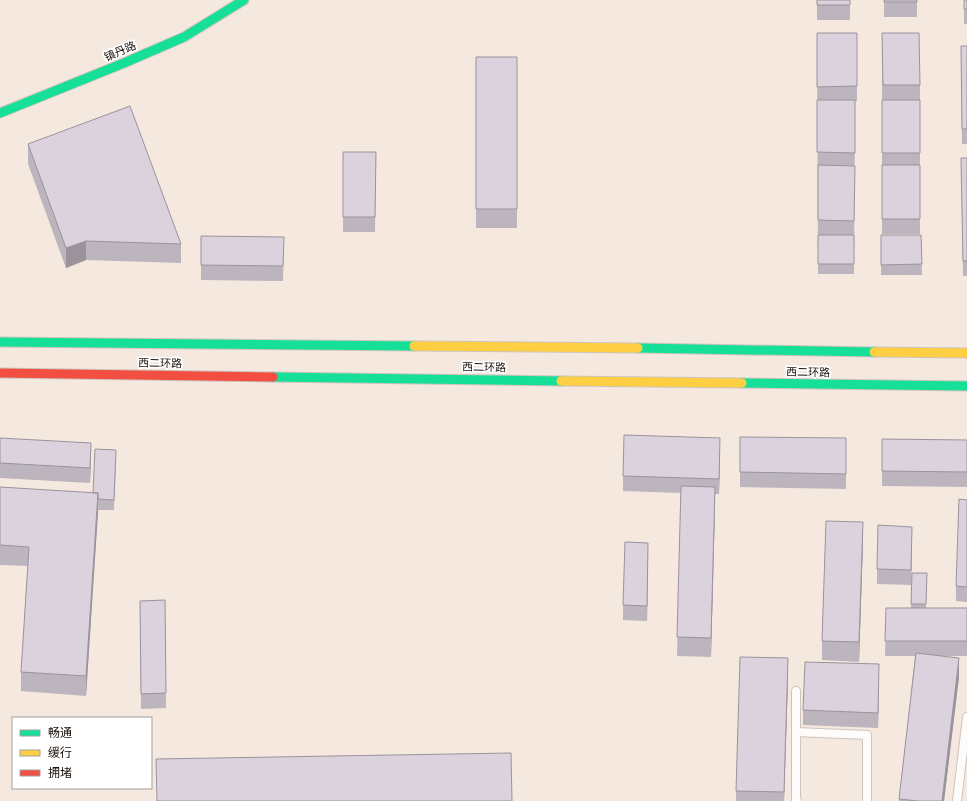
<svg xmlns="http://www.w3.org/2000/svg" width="967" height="801" viewBox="0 0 967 801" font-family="'Open Sans','Noto Sans SC',sans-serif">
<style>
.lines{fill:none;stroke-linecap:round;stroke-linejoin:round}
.lane-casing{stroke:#cec4bc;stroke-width:10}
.fast-casing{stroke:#cec4bc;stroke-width:11}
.slow-casing{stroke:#cec4bc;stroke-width:11}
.jam-casing{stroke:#cec4bc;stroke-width:11}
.lane{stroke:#fefcfa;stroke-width:8}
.fast{stroke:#16e098;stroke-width:9}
.slow{stroke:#ffcf43;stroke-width:9}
.jam{stroke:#f24e42;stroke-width:9}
.wall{fill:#bdb5be}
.shaded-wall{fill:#9a939b}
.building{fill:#dcd2dd;stroke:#9a939b}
.labels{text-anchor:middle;stroke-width:3.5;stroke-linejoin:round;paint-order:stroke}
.street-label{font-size:11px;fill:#18100a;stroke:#fff}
</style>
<rect width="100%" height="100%" fill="#f5e8de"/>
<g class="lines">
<defs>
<path id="lane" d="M796,691V801H797
M796,732L867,735V801
M957,801L967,717"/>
<path id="fast" d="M0,113L124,63L184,37L244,0
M0,342L414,346
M638,348L874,352
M273,377L561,381
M742,383L967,386"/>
<path id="slow" d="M414,346L638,348
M874,352L967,353
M561,381L742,383"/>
<path id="jam" d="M0,373L273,377"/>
</defs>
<use href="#lane" class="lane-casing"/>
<use href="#fast" class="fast-casing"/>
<use href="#slow" class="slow-casing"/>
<use href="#jam" class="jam-casing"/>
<use href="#lane" class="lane"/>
<use href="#fast" class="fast"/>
<use href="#slow" class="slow"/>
<use href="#jam" class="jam"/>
</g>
<path class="wall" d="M817,0H850V20H817Z
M884,0H917V17H884Z
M964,0H967V24H964Z
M817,33H857V101H855L854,274H818Z
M882,33L920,85V234H882Z
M961,46H967V144H962Z
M476,57H517V228H476Z
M28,144L181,244V263L86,260L66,268L28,164Z
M343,152H376L375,232H343Z
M961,158H967V276H963Z
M881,235H921L922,275H881Z
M201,236L284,237L283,281L201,280Z
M0,438L91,458L90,483L0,478Z
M846,438V489L740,487V472Z
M882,439L967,440V487L882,486Z
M720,453L719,494H715L711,657L677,656L681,493L623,491V476Z
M116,460L114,510H98L86,696L21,691V672L28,566L0,565V487L93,493Z
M967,500V602L956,601V586Z
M863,541L859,662L822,660V641Z
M912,542L911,585L877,584V569Z
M648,558L647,621L623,620V605Z
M912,573L927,584L926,608H967V656H945L959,677L944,801H899L915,656H885L886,608H911Z
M165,600L166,708L141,709L140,601Z
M788,678L784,801H736V791Z
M879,679L878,728L803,725V710Z"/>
<path class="shaded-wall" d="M86,241V260L66,268V248Z
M720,438V453L719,494V479Z
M91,443V458L90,483V468Z
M715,487V507L711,657V638Z
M98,493V513L86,696V676Z
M863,522V541L859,662V642Z
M912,527V542L911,585V570Z
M648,543V558L647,621V606Z
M788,658V678L784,801V792Z
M959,658V677L944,801H942Z
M879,664V679L878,728V713Z"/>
<path class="building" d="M817,0H850V5H817Z
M884,0H917V2H884Z
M964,0H967V9H964Z
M817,33H857V86L817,87Z
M882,33H919L920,85H883Z
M961,46H967V129H962Z
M476,57H517V209H476Z
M817,100H855V153L817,152Z
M882,100H920V153H882Z
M130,106L181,244L86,241L66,248L28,144Z
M343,152H376L375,217H343Z
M961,158H967V261H963Z
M818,165L855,166L854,221L818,220Z
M882,165H920V219H882Z
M818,235H854V264H818Z
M881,235H921L922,264L881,265Z
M201,236L284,237L283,266L201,265Z
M624,435L720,438L719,479L623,476Z
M740,437L846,438V474L740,472Z
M0,438L91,443L90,468L0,463Z
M882,439L967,440V472L882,471Z
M95,449L116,450L114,500L98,499V493H93Z
M681,486L715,487L711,638L677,637Z
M0,487L98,493L86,676L21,672L29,547L0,545Z
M959,499L967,500V587L956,586Z
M826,521L863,522L859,642L822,641Z
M878,525L912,527L911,570L877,569Z
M625,542L648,543L647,606L623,605Z
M912,573H927L926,604H911Z
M165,600L166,693L141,694L140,601Z
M886,608H967V641H885Z
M916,653L959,658L942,801H918L899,799Z
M740,657L788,658L784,792L736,791Z
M805,662L879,664L878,713L803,710Z
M511,753L512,801H157L156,759Z"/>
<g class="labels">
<g class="street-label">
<text transform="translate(120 51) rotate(-23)" y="4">镇丹路</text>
<text transform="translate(160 363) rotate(1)" y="4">西二环路</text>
<text transform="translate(484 367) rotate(1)" y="4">西二环路</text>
<text transform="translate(808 372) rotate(1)" y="4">西二环路</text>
</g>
</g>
<rect x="12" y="717" width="140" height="72" fill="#ffffff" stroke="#a39f9d"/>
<rect x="20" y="730" width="20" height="6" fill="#16e098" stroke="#a39f9d"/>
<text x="48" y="737" font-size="12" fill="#18100a">畅通</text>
<rect x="20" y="750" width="20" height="6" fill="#ffcf43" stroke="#a39f9d"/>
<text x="48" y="757" font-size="12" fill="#18100a">缓行</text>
<rect x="20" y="770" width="20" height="6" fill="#f24e42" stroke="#a39f9d"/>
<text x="48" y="777" font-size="12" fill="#18100a">拥堵</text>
</svg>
